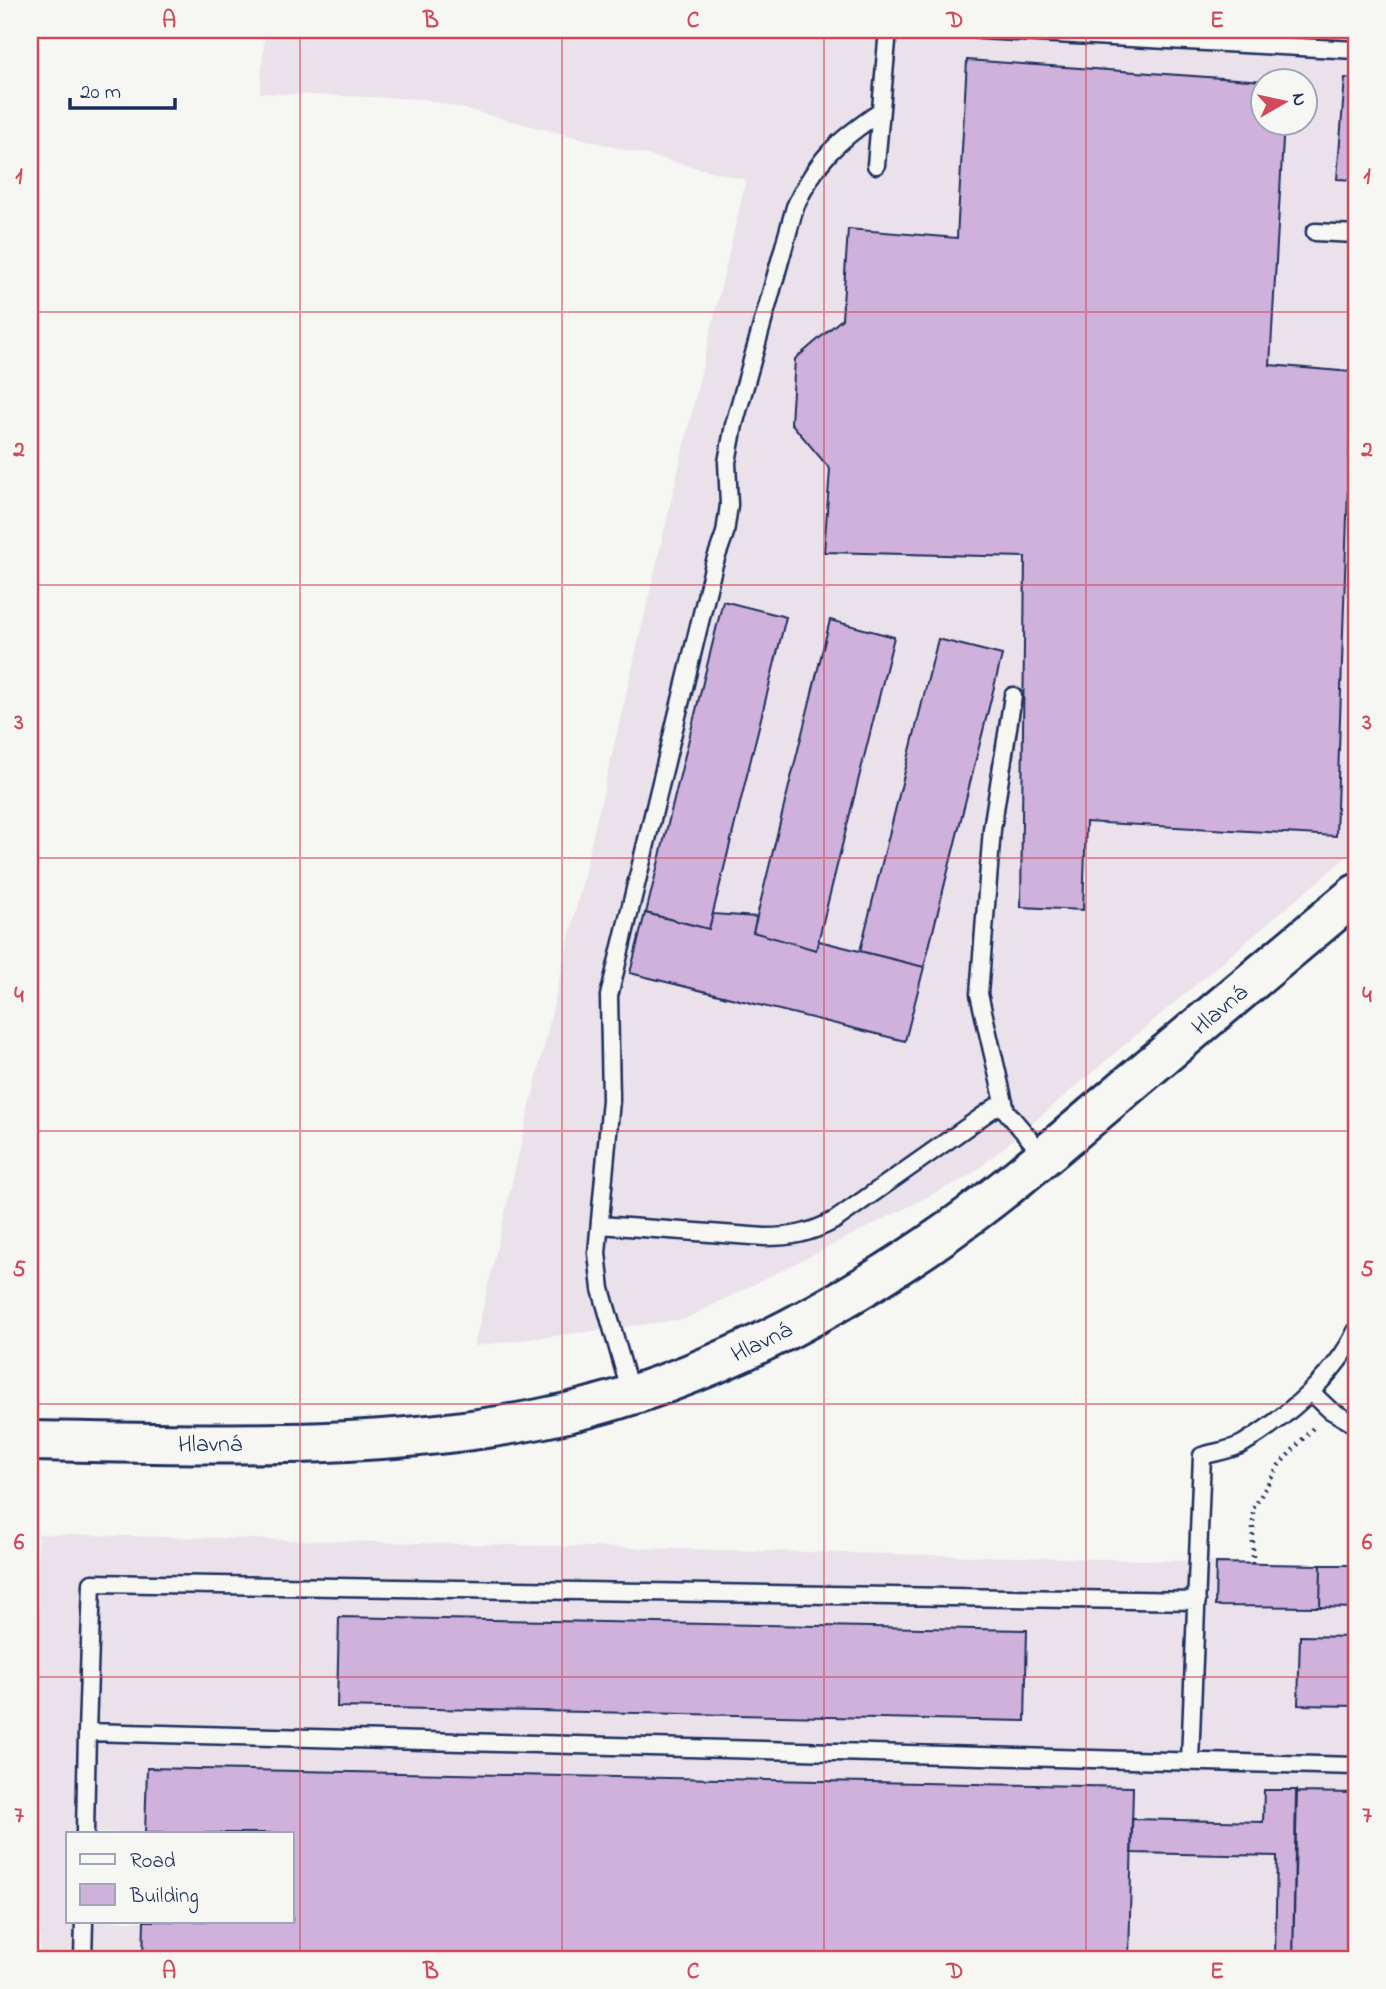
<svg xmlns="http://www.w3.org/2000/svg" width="1386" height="1989" viewBox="0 0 1386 1989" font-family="'Indie Flower',sans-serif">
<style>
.built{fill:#ebe1eb;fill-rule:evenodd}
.building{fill:#d0b1dc;stroke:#1b2f5e;stroke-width:2}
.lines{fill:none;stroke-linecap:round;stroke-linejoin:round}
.lane-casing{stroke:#1b2f5e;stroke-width:21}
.secondary-casing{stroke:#1b2f5e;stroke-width:44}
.path{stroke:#1b2f5e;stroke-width:4.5;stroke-dasharray:2 5;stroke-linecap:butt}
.lane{stroke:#f6f6f2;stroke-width:16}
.secondary{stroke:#f6f6f2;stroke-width:38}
.grid{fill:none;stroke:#d1495b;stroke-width:2;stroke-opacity:0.55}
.labels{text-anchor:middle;stroke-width:5;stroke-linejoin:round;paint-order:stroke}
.street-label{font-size:24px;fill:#1b2f5e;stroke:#f6f6f2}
.neatline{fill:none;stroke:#d1495b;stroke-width:2.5}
.grid-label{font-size:23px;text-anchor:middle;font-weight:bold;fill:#d1495b}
</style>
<rect width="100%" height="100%" fill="#f6f6f2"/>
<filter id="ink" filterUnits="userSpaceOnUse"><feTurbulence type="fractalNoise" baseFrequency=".0143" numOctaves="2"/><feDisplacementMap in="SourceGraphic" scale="14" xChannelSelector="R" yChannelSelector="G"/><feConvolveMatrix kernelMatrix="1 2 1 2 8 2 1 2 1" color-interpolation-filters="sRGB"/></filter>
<g filter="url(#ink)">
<path class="built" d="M265,30H1356V849L971,1175L685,1319L474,1346L746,180L425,99L260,93ZM1264,80H1306V122H1264Z
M38,1534L1356,1565V1959H40ZM68,1833H292V1921H68Z"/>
<path class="building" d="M967,60L1264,81V122H1284L1270,365L1352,372L1336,836L1086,822L1083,910L1021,907L1025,557L824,552L830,469L791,423L795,359L842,319L848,229L957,238Z
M1345,78L1356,79V180L1337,179Z
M723,601L786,617L709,929L646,913Z
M830,620L894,637L816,950L753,932Z
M938,639L1002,655L924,967L860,951Z
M645,913L709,929L713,914L757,917L753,932L816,950L819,941L924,967L905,1041L630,973Z
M1216,1563L1321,1565L1320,1607L1215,1606Z
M1321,1565H1356V1608L1320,1607Z
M339,1617L1027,1630L1025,1721L337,1707Z
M1300,1636L1356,1637V1706L1298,1705Z
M147,1768L1133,1787L1129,1959H143L144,1921H292V1833H145Z
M1264,1790H1297L1293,1959H1275L1277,1856L1131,1853L1132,1819L1263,1822Z
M1296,1792L1356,1793V1959H1293Z"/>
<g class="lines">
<defs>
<path id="lane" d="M980,30L1356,50
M876,165L888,30
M1315,232L1356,234
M1013,696L992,829L979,994L1006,1111L1044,1156
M600,1225L765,1237C792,1237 811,1233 835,1220L1004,1101
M1311,1392L1330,1410L1356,1425
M631,1394L601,1289L597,1253L611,1100L609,996L714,564L725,533L729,505L727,462L734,425L795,207C817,159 837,141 880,112
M87,1732L92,1583L1197,1601
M1190,1761L1202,1456C1215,1452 1233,1450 1244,1443C1284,1419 1337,1374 1356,1331
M85,1833L87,1732L1356,1766
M83,1959L84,1921"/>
<path id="secondary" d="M30,1441C199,1443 371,1452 539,1419C677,1392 811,1325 927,1246C999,1197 1066,1138 1132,1082C1207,1019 1282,956 1356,894"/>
</defs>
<use href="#lane" class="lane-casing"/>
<use href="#secondary" class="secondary-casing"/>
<path class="path" d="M1253,1564V1509L1279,1465L1313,1428"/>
<use href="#lane" class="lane"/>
<use href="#secondary" class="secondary"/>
</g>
</g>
<path class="grid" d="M300,30V1959M562,30V1959M824,30V1959M1086,30V1959M30,312H1356M30,585H1356M30,858H1356M30,1131H1356M30,1404H1356M30,1677H1356"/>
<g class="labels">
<g class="street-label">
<text transform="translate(1219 1009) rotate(-40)" y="8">Hlavná</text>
<text transform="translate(761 1341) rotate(-26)" y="8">Hlavná</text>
<text x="210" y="1451">Hlavná</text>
</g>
</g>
<rect width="1386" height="1989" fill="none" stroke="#f6f6f2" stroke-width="77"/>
<rect x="66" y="1832" width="228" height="91" fill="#f6f6f2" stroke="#9ea6b7" stroke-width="2"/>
<rect x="80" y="1854" width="35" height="10" fill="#f6f6f2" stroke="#9ea6b7" stroke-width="2"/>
<text x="130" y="1867" font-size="21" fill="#1b2f5e">Road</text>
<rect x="80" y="1884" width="35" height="21" fill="#d0b1dc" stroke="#9ea6b7" stroke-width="2"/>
<text x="130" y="1902" font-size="21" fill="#1b2f5e">Building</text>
<g transform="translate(1284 102) rotate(81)"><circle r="33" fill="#f6f6f2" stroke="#9ea6b7" stroke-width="2"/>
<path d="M0-5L12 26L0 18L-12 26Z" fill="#d1495b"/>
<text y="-10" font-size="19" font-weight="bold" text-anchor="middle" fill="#1b2f5e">N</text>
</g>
<path d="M70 98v10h105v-10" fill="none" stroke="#1b2f5e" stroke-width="3.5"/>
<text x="80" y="98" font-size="21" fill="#1b2f5e" stroke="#f6f6f2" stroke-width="5" paint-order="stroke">20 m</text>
<rect x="38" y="38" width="1310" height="1913" class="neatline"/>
<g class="grid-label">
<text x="169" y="27">A</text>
<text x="431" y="27">B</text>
<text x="693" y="27">C</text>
<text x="955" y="27">D</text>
<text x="1217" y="27">E</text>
<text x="19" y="183">1</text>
<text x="1367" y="183">1</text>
<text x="19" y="456">2</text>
<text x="1367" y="456">2</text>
<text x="19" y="729">3</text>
<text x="1367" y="729">3</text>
<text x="19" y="1002">4</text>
<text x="1367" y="1002">4</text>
<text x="19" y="1276">5</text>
<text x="1367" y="1276">5</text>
<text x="19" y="1549">6</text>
<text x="1367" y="1549">6</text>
<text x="19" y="1822">7</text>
<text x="1367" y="1822">7</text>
<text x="169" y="1978">A</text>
<text x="431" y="1978">B</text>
<text x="693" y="1978">C</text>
<text x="955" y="1978">D</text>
<text x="1217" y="1978">E</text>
</g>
</svg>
